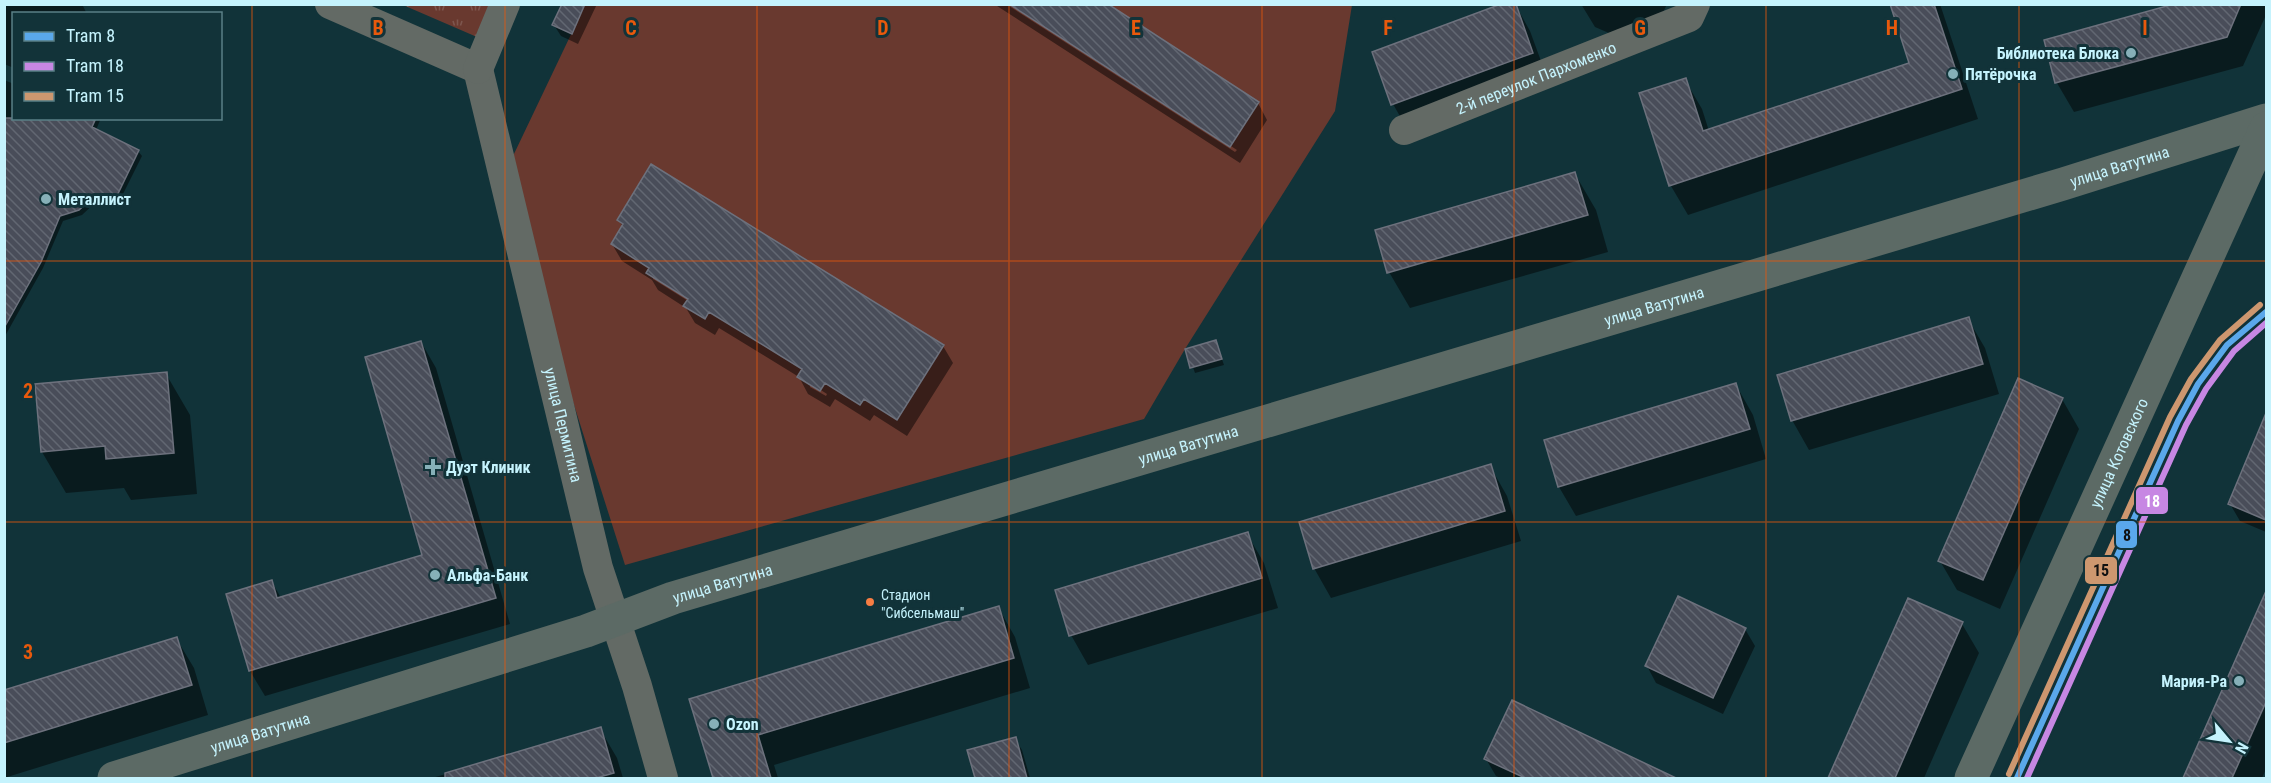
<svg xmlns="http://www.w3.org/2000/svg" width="2271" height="783" viewBox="0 0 2271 783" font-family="'Roboto Condensed',sans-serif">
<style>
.grass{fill:url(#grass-tufts)}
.garden{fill:#69392f}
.shadow{fill:#0007;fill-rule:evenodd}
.building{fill:url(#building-back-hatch);stroke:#6d717d;stroke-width:1.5}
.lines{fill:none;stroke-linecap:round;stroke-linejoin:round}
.minor{stroke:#636a65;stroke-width:30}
.major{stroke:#5c6a65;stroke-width:33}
.tram-1-casing{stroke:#123339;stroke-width:10}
.tram-2-casing{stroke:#123339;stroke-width:10}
.tram-3-casing{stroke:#123339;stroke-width:10}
.tram-1{stroke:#5aa8eb;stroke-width:6}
.tram-2{stroke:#c787e3;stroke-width:6}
.tram-3{stroke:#cd976f;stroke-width:6}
.grid{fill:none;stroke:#e8590c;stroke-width:1.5;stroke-opacity:0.55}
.poi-dot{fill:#86b0b8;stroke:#123339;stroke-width:2}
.bus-dot{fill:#f77d43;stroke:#123339;stroke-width:2}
.labels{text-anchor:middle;stroke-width:6;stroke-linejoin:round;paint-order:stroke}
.bus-label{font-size:14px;fill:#c5f3fd;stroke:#123339;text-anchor:start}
.poi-label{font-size:16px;font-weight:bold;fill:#c5f3fd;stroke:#123339;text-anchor:start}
.street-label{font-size:16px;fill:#c5f3fd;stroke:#123339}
.grid-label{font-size:20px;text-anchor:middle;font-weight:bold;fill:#e8590c;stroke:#123339;stroke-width:6;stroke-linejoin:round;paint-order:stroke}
.line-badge{stroke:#123339;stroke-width:2}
.badge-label{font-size:16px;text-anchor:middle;font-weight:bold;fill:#fff}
.pale-badge-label{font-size:16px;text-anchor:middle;font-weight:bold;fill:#111}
</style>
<defs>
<pattern id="grass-tufts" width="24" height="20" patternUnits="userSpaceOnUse" patternTransform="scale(1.5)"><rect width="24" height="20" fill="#69392f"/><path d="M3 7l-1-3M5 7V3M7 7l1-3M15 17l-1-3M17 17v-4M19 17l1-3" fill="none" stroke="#7d564e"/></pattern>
<pattern id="building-back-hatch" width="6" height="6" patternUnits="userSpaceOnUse" patternTransform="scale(1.5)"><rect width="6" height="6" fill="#494d59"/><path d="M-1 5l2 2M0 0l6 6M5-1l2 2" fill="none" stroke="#626772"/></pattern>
</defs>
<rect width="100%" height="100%" fill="#113339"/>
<path class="grass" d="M403,5H492L477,37Z"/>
<path class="garden" d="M585,5H1352L1335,111L1185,349L1144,419L625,565L502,179Z"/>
<path class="shadow" d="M4,4H82L87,14H14V68L4,64Z
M563,4H597L578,44L561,36L554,25Z
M994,4H1006L1235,152L1237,150L1012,4L1258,103L1267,120L1240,163Z
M1515,4L1530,31L1549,83L1410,134L1393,104L1374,53Z
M1581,4H1667L1646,49L1595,27Z
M1892,4H1940L1978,119L1688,215L1671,186L1641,94L1685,80L1702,109L1709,131L1911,64Z
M2180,4H2266V15L2243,66L2074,112L2057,83L2045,41Z
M4,80L14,84V118H101L96,130L138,151L142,156L116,208L98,200L82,215L63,221L43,268L4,338Z
M1575,174L1596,210L1608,252L1410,308L1389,272Z
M619,220L943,346L953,363L907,436L874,415L870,421L835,399L830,407L808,394L799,377L719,328L715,335L695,323L686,308L658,290L652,280L622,261L612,244L623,227ZM653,275L695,301L693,304L653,279ZM810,383L827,394L826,396L810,387Z
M1968,319L1985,348L1999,394L1809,450L1792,420Z
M421,342L436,368L510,624L265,696L250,671L272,582L281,598L424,556Z
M1216,342L1224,365L1195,373L1187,350Z
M166,374L190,415L197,494L131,500L124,488L66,493L42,452Z
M1736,385L1753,415L1766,459L1576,516L1559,487L1546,441Z
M2062,399L2079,429L2000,609L1957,590L1940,561Z
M2266,416V532L2240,521L2230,504Z
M1490,466L1507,496L1521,541L1331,598L1314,568Z
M1247,534L1264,563L1278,608L1088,665L1071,635Z
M1909,600L1962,624L1979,653L1924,778H1830Z
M998,607L1015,637L1030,688L774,765L778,778H715L691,700Z
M2254,623L2266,628V769L2262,778H2184Z
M1745,629L1755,646L1723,714L1656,683L1647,666Z
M176,638L194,668L208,715L4,778V691Z
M1513,702L1673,778H1501L1496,776L1486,759Z
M600,729L617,758L623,778H432Z
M1015,739L1022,750L1030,778H976L969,751Z"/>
<path class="building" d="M562,4H585L572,34L552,25Z
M1009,4H1108L1259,102L1230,147Z
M1501,4H1516L1533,53L1391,105L1372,52Z
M1890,4H1934L1962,89L1669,186L1639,93L1686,78L1703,131L1909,63Z
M2174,4H2241L2227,37L2055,83L2044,40Z
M4,118H96L92,127L139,150L113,204L95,195L79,210L60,216L41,262L4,328Z
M651,164L944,345L897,420L864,399L860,405L825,383L820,391L797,377L802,369L709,312L705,319L683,306L688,299L646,273L649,268L611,244L623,224L617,220Z
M1575,172L1588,215L1387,273L1375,230Z
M1969,317L1983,364L1791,421L1777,375Z
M1216,340L1222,359L1190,368L1185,349Z
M421,341L496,598L249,671L226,594L272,580L277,598L422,555L365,357Z
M167,372L174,453L106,459L105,446L41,452L35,384Z
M2018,378L2063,398L1983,580L1938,561Z
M1736,383L1750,429L1558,487L1544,440Z
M2266,413V520L2228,504Z
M1491,464L1505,511L1313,569L1299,522Z
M1248,532L1262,578L1069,636L1055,590Z
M2266,591V702L2232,778H2183Z
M1678,596L1746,628L1713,698L1645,666Z
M1908,598L1963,622L1895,778H1828Z
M999,606L1014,658L758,735L771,778H713L689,699Z
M177,637L192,685L4,743V690Z
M1512,700L1676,778H1525L1484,759Z
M601,727L614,773L596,778H445V773Z
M1016,737L1027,778H975L967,750Z"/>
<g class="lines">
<g class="minor">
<path d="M330,4L478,69"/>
<path id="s1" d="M478,69L598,568L637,686L663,778"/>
<path d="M478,69L505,4"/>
<path id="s2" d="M1404,130L1689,17L1695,4"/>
</g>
<g class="major">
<path id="s3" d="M114,778L586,631L673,598L2063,184L2266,120"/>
<path id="s4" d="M1971,778L2266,128"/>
</g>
<defs>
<path id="tram-1" d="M2017,778L2178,421L2198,384L2227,345L2266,312"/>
<path id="tram-2" d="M2027,778L2186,425L2206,389L2234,351L2266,323"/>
<path id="tram-3" d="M2009,774L2170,417L2191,379L2220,340L2260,305"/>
</defs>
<use href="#tram-1" class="tram-1-casing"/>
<use href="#tram-2" class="tram-2-casing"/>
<use href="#tram-3" class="tram-3-casing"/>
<use href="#tram-1" class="tram-1"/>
<use href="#tram-2" class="tram-2"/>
<use href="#tram-3" class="tram-3"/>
</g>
<path class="grid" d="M252,4V778M505,4V778M757,4V778M1009,4V778M1262,4V778M1514,4V778M1766,4V778M2019,4V778M4,261H2266M4,522H2266"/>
<g class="poi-dot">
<circle cx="2131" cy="53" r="6"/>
<circle cx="1953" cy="74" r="6"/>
<circle cx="46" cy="199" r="6"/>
<path d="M430 458h6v6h6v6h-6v6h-6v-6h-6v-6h6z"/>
<circle cx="435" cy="575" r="6"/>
<circle cx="2239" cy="681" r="6"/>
<circle cx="714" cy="724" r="6"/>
</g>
<circle class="bus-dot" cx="870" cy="602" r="5"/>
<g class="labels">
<g class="bus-label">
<text x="881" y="600">Стадион<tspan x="881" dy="18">"Сибсельмаш"</tspan></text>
</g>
<g class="poi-label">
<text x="2119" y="59" text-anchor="end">Библиотека Блока</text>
<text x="1965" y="80">Пятёрочка</text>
<text x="58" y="205">Металлист</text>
<text x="446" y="473">Дуэт Клиник</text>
<text x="447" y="581">Альфа-Банк</text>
<text x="2227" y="687" text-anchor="end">Мария-Ра</text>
<text x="726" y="730">Ozon</text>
</g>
<g class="street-label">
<text dy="6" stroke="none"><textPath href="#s2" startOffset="142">2-й переулок Пархоменко</textPath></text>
<text dy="6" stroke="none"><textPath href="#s3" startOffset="2097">улица Ватутина</textPath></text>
<text dy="6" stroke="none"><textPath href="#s3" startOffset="1611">улица Ватутина</textPath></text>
<text dy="6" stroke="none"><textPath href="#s1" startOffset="366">улица Пермитина</textPath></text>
<text dy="6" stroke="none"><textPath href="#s3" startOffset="1125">улица Ватутина</textPath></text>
<text dy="6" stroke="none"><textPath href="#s4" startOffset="357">улица Котовского</textPath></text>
<text dy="6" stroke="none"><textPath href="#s3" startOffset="639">улица Ватутина</textPath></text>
<text dy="6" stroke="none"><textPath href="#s3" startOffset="153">улица Ватутина</textPath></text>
</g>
</g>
<g class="grid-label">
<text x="378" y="35">B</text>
<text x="631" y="35">C</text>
<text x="883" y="35">D</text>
<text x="1136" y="35">E</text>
<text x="1388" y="35">F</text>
<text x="1640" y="35">G</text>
<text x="1892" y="35">H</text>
<text x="2145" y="35">I</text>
<text x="28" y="398">2</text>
<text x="28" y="659">3</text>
</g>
<g class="line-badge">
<rect x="2135" y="486" width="34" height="29" rx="6" fill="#c787e3"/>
<rect x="2115" y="520" width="23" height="29" rx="6" fill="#5aa8eb"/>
<rect x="2084" y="556" width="34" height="29" rx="6" fill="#cd976f"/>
</g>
<g class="badge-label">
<text x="2152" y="507">18</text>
</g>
<g class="pale-badge-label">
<text x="2127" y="541">8</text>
<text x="2101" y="576">15</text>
</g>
<rect width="2271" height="783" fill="none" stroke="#c5f3fd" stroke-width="12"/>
<rect x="12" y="12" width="210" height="108" fill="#123339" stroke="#5a8087" stroke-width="1.5"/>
<rect x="24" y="32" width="30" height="9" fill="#5aa8eb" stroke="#5a8087" stroke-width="1.5"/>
<text x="66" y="42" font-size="18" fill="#c5f3fd">Tram 8</text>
<rect x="24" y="62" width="30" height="9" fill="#c787e3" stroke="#5a8087" stroke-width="1.5"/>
<text x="66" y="72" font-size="18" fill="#c5f3fd">Tram 18</text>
<rect x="24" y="92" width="30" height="9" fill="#cd976f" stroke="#5a8087" stroke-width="1.5"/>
<text x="66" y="102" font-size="18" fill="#c5f3fd">Tram 15</text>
<g transform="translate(2229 741) rotate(119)" stroke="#123339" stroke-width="4.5" paint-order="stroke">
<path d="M0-4.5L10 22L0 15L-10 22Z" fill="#c5f3fd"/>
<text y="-9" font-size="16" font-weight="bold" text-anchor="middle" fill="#c5f3fd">N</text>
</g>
</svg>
